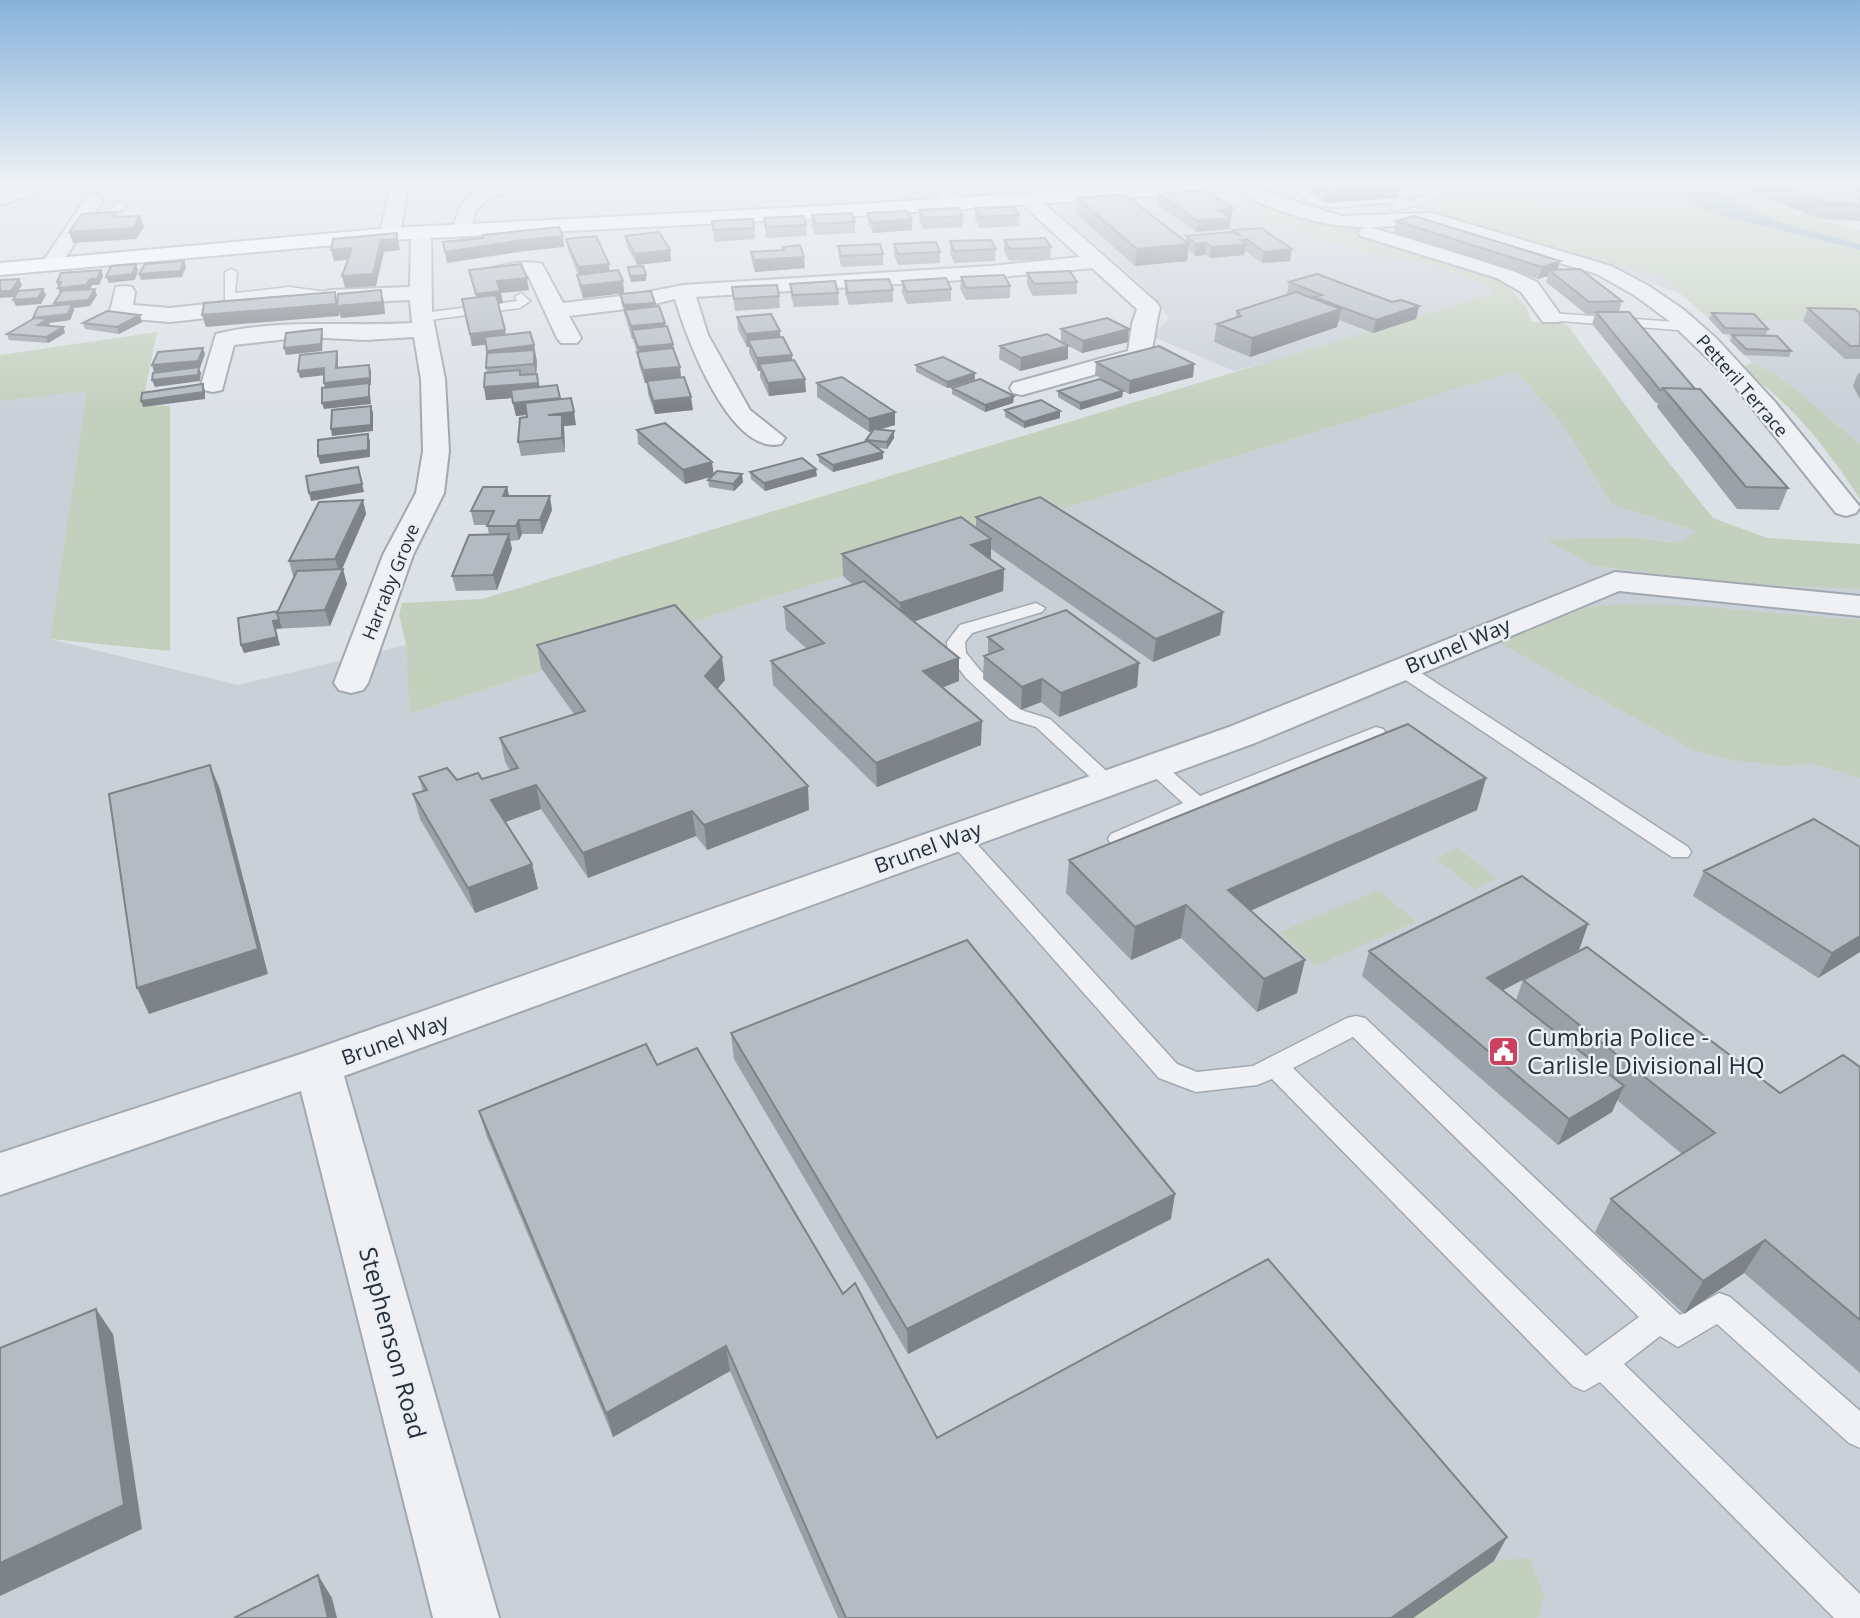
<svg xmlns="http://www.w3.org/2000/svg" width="1860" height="1618" viewBox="0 0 1860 1618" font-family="'Open Sans',sans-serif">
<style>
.built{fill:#cad0d8}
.green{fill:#c4d0be}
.water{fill:#97b2c7}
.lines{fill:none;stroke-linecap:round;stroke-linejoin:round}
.service-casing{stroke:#a2a8b0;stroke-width:3}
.minor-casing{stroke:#a2a8b0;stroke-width:4}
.primary-casing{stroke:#9ca6b2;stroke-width:4}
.service{fill:#eff1f5;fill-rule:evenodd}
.minor{fill:#eff1f5;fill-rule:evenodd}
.primary{fill:#fff;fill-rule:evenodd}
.wall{fill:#9ba1a8}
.shaded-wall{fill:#7e8388}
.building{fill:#b4bbc3;stroke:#7e8388;stroke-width:2}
.labels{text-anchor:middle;stroke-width:5;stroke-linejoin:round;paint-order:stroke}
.far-street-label{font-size:18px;fill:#26303c;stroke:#ecf0f4}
.street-label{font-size:21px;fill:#26303c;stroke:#ecf0f4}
.near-poi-label{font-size:24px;fill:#26303c;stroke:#ecf0f4;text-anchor:start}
.near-street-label{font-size:24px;fill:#26303c;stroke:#ecf0f4}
</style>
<rect width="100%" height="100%" fill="#dce1e6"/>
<path class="built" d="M1562,183H1603L1860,267V444L1777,374L1752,363L1708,316L1679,293L1422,207Z
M1244,201L1262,218L1402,259L1440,266L1488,286L1494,294L1325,347L1234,371L1156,338V332L1169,318L1152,294L1058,212L1063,205L1082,202Z
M1516,371L1563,425L1612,505L1696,531L1683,543L1625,537L1547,541L1596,566L1749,585L1860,589V1618H0V401L89,390L50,639L238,685L406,645L409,714L740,607Z"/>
<path class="green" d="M1497,183H1676L1729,213L1860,248V321L1709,319L1660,275L1543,248L1422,208L1410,210L1438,200L1446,191L1463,194Z
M1709,183H1740C1770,208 1823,220 1860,231V244L1782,223L1743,205Z
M1249,200L1351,222L1502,280C1513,292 1530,306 1531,322L1564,323L1569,327L1647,435L1713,518L1767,538L1860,544V589L1749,585L1595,566L1545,540L1625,537L1682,543L1696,531L1612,505L1563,425L1516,371L740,607L409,714L406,645L399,615L402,603L482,599L1493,294L1487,286L1440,266L1359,251L1262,218L1244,201Z
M157,332L142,405L170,406V651L50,639L87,391L0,401V355Z
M1752,363L1777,374L1860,444V499C1827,449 1791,401 1740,368Z
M1620,604L1681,605L1860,620V778L1812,763L1782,766L1732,760L1693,750L1498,642L1578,608Z
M1458,848L1497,879L1474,889L1436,858Z
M1379,890L1416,922L1315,966L1280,932Z
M1529,1558L1545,1597L1537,1618H1413L1494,1561Z"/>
<path class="water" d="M1674,183H1709L1743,205L1782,223L1860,244V250L1725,217L1702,209L1688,199Z"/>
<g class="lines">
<defs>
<path id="service" d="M1359,183H1401L1396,186L1309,193L1330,201L1385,197L1407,201L1422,197L1430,191L1403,183L1436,187L1449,183H1464L1444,190L1430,201L1395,211L1390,208L1396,205L1388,203C1358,203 1321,218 1297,192L1303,187Z
M117,202L126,204L112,221L90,224L85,221L105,216Z
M231,269L237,272L235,293L289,287L335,293L341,297L335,301L289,295L225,300V272Z
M521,293L530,301L520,308L422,321L416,317L422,313L517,301L515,297Z
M1551,313L1690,323L1696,327L1690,331L1547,320V314Z
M1036,603L1045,608L1042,612L972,633L965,642L966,653L980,670L1024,711L1050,719L1115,779L1118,783L1115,787H1101L1036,727L1010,719L966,678L948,654L947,642L960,625Z
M1402,663L1409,665L1688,847L1691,852L1688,857H1672L1395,673L1393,669Z
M1376,727L1383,729L1386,733L1383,737L1127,844H1111L1108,839L1111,834L1183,803L1147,770L1144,766L1147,762H1161L1200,796Z
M958,830L966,832L1177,1064L1197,1072L1253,1066L1347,1018L1356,1016L1365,1018L1680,1315L1719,1293L1730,1297L1860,1411V1448L1849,1443L1717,1324L1678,1347L1660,1336L1624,1364L1860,1594V1618H1834L1600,1382L1584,1391L1573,1386L1272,1079L1257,1085L1196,1092L1159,1078L950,842L947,837L950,832ZM1353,1037L1639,1317L1586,1356L1293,1068Z"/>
<path id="minor" d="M26,183H44L37,193L0,205V193Z
M391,183H409L400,234L390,240L380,234Z
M497,183H522L519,187L489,199L476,209L470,234H456L453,230C460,197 467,195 497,183Z
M922,183H943L968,203L959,209L952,207Z
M1232,183H1249L1264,192L1341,216L1432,213L1611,266L1649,286L1684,310L1716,338L1775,402L1860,507L1856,513L1846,516L1836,513L1729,379L1668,320L1634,295L1597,274L1431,225L1370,227L1511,270L1537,282L1562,317L1559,322H1543L1521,292L1497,278L1361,236L1358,232L1365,227C1324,228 1268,210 1234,189Z
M1028,193L1035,195L1157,303L1160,308C1155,323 1155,349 1147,360L1022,395L1013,393L1010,388L1013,383L1128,351L1132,324L1137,309L1092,268L991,278L696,297L708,335L750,410L785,438L781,444C730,456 686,337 675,299L642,307L569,316L581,338L577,343H561L557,338L528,275L500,278L493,276L490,272L493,268C507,264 527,260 542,264L563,303L638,294L683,285L991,266L1080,257L1021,203L1019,199Z
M94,194L103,200L60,266L57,270H43L40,266L87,196Z
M421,226L431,232L432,313L445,379L449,451L444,493L413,555L368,683L363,690L351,693L339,690L334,683L383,555L416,493L423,451L421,379L414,337L365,340L306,337L234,345L222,390L213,392L204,390L201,385L216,334C280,318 347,327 412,323L410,300L330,304L322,302L319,297L322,292L330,290L410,287L411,232Z
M124,286L132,287L135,292L133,305L170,308L253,299L261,301L264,306L261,311L253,313L170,322L121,318L113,316L110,311L116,287Z
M1615,572L1860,596V616L1619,591L1255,743L344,1076L499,1618H433L301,1091L0,1195V1153L301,1054L1229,727Z"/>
<path id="primary" d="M1189,183H1278L1269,188L842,217L390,240L0,275V263L390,228L842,205Z"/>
</defs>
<use href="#service" class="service-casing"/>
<use href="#minor" class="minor-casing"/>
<use href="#primary" class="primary-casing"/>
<use href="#service" class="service"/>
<use href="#minor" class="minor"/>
<use href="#primary" class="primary"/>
</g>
<path class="wall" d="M790,183H853V184L791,186Z
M960,183H1034V185L998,187L995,183V187L976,190L972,184L963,185Z
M1311,183H1392L1399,187L1397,198L1324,203L1309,192Z
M1740,183H1860V221L1820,219L1752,193Z
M1159,194L1232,219H1230L1229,229L1196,232L1158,205Z
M1077,198L1186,241V236L1232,232L1233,230L1290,261L1262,263L1245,251L1244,255L1210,258L1205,255L1195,256L1188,250L1187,261L1135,266L1076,214Z
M975,208L1019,215V226L980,228L975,219Z
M919,210L963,216V227L923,229L919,221Z
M867,213L912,219V230L873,233L868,224Z
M812,215L855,222V233L815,235L812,226Z
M764,218L806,225L807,236L766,238Z
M712,221L754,228L755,239L714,242Z
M1396,221L1558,270L1622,301L1619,312L1695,389L1788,488L1779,510L1737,509L1657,407L1658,403H1656L1592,324L1595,314H1586L1546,282L1548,276L1538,279L1394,233Z
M625,236L670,250L671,261L637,265L627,247Z
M566,239L623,281L624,293L583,298L579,286L577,275H578L568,250Z
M1004,240L1051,247L1050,259L1009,261L1004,251Z
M950,241L996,249L995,261L954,263L950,253Z
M894,244L940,252V263L898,265L894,255Z
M838,246L883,254V265L841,267L839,257Z
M783,247L805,268L755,272L752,263L751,252L783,250Z
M101,270L103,276L99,285H92L90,289L97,295L90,306L74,308V310L70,320L49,323L50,326L63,327L65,333L48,343L9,340L7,334L55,305L54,303L60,294L57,282Z
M469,270L529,290L501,293L503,303L498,304L506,335L534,345L537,362L536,374L540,387L560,399L576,425L564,426L565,452L521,456L518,442L527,417L526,415L516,416L512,398L486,400L484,387L487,373L486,368L488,353L486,345L472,346L462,299L476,298Z
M1027,273L1077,282V294L1033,296L1027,285Z
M961,277L1010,286V298L966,300L960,289Z
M845,281L893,290V302L849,305L845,293Z
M902,281L951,289V301L907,304L902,293Z
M1289,282L1392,302L1419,306L1416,319L1373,333L1339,320L1337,327L1250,357L1214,342L1217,324L1236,317L1237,311L1288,295L1287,294Z
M790,284L838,293L839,305L794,307L791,296Z
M732,287L779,296L780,308L735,311Z
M620,294L655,303V307L665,323L680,367L681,377L693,410L655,414L648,394L647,383H645L639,365L637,352L633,339H632L627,322L622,306Z
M1808,308L1860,313V359H1845L1803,321Z
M1712,313L1768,329L1766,335L1723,334L1709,319Z
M140,315L142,322L119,334L85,329L83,323Z
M737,317L780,337L792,355V360L806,392L769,396L760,377V371H758L749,353V347H747L738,330Z
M1061,329L1128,342L1082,353L1063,343L1068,359L1020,371L999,359L1000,346L1061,342Z
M1732,335L1791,351L1789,357L1744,355L1730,341Z
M1096,362L1194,364L1193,377L1129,394L1095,375Z
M916,365L975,373V380L947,388L916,372Z
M1858,373H1860V399L1853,386Z
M817,383L895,425L879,430L894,438L887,449L878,448L883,452V459L833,472L819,462L818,455L867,441L872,431L869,432L817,397Z
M952,388L1014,396L1013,403L985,412L952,394Z
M1058,391H1123L1122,397L1080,410L1058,397Z
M1005,410L1060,418L1024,428L1005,417Z
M637,430L713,474L743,482L734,491L709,487L708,480L711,477L685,484L638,444Z
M750,472L817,476L765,491L751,479Z
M507,487L509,496L552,510L542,534H522L519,540L510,541L512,549L497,590L456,591L452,576L489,534L487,525H474L471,511Z
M363,500L366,514L342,569L347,584L330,626L275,629L280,645L244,653L241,645L278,611L295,576H293L289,561Z
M976,517L1223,612L1220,635L1153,662L991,549V559L1004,569L1003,591L914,621L959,681L942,688L981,745L877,787L773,685L771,661L807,649L786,630L784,607L853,585L843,576L842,554L976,528Z
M988,637L1139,663L1137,687L1059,717L1041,702L1021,710L983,679L984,656L988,655Z
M537,645L725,680L717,689L809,810L707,850L696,836L588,878L541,809L505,822L532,864L538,889L475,913L420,819L413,794L423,791L419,777L457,780L482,779L510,770L505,762L500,738L574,714L541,668Z
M1486,778L1477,810L1251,910L1297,993L1257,1012L1181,938L1131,960L1066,893L1069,860Z
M1860,847V952L1818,978L1693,896L1704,871Z
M1588,924L1579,950L1503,990L1516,1000L1523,980L1780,1093L1860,1067V1373L1744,1273L1684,1314L1595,1232L1611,1199L1682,1154L1617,1100L1612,1112L1558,1145L1362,976L1369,951Z
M731,1033L1171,1219L908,1354L734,1059Z
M657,1065L843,1294L937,1438L1494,1561L1413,1618H838L730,1371L613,1437L487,1137L479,1111Z"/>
<path class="shaded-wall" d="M976,183H995V187L976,190Z
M998,183H1034V185L998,187Z
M1399,187L1397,198L1324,203L1326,192Z
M1233,208L1229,229L1196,232L1197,221L1219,210Z
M140,216L144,227L136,239L73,243L69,232Z
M912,219V230L873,233L872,222Z
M397,233L400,250L384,252L376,286L345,288L342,276L381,240Z
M563,236L564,247L525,251L447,263L445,252L523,240Z
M1247,239L1244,255L1210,258L1211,247Z
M1206,243L1205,255L1195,256L1196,244Z
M1189,244L1187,261L1135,266L1137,249Z
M352,248L355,259L334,261L331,250Z
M1292,249L1290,261L1262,263L1264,252Z
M670,250L671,261L637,265L635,254Z
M804,257L805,268L755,272L754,260Z
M184,261L186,267L182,277L141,280L139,274Z
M1560,261L1557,273L1549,270L1548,276L1538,279L1542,267Z
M136,264L138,270L135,280L109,283L106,277Z
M609,264L610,275L579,279L578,267Z
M101,270L103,276L99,285H92L89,291L60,294L57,282L90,279Z
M646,275V281L631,282L630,276Z
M527,278L529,290L501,293L503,303L478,306L476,294L497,281Z
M19,279L22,285L14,297L0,298V291Z
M623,281L624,293L583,298L581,286Z
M43,289L46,295L41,304L16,306L13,300Z
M95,289L97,295L90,306L74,308V310L70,320L49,323L50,326L40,331L33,318L57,309L54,303Z
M381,290L384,302L385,314L341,318L339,312V316L206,327L202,315L335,292L338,306Z
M655,303L656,315L625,310V318L624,305Z
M1419,306L1416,319L1373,333L1376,320Z
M1341,309L1337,327L1250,357L1252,338Z
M140,315L142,322L119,334L117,327Z
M665,323L666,335L632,330L633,339H632L631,326Z
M63,327L65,333L48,343L46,337Z
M322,329L323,336L322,351L286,355L284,348Z
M1129,329L1128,342L1082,353L1083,341Z
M505,330L507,342L472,346L470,334Z
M780,331L781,343L748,340L749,347H747L746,334Z
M673,344L675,356L640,360L638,347Z
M534,345L537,362L536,377L534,364L490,363L487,351Z
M1068,346V359L1020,371L1021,358Z
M203,348L205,354L200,368H199L201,373L200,381L155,387L152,380L198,368L154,372L152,365Z
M337,351L338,358V375L336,368Z
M792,355L793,368L759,364L760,371H758L757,358Z
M1194,364L1193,377L1129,394L1130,381Z
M369,365L371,371V385H369L371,404L324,409L322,403L325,390L324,383Z
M680,367L681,380L645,383L643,370Z
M324,368L326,375L300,378L298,371Z
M520,370L523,384L537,374L540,396L486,400L484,387L520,375Z
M975,373V380L947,388V382Z
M805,379L806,392L769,396L768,383Z
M203,384L205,391V399L143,407L141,401Z
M1123,391L1122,397L1080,410V403Z
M1014,396L1013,403L985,412V405Z
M691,397L693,410L655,414L653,401Z
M560,398L562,411L516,416L513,403Z
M371,406L373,413V431L332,436L331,429Z
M1060,411V418L1024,428V422Z
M574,412L576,425L564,426L565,452L562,438L548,415Z
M895,412V425L869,432V419Z
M894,431V438L887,449V442Z
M368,434L370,441V457L320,464L318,456Z
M883,452V459L833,472V465Z
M712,462L714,476L685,484L683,470Z
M358,467L364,492L311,501L309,493Z
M816,469L817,476L765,491L764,483Z
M742,474L743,482L734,491L733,484Z
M507,487L510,501L503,496Z
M550,496L552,510L542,534L540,520Z
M363,500L366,514L340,574L335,559Z
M519,520L522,534L519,540L516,526Z
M509,534L512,549L497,590L493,575Z
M991,539V561L971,545Z
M343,569L347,584L330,626L325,610Z
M1004,569L1003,591L901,626L900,603Z
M1223,612L1220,635L1153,662L1156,639Z
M279,620L282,628L275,629L280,645L244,653L241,645L273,621Z
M722,657L725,680L708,700L705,676Z
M959,658V681L923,695V671Z
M1139,663L1137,687L1059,717L1061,693Z
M1042,679L1041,702L1021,710L1022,687Z
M982,721L981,745L877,787L876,763Z
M210,765L220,789L268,974L149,1014L137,988Z
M1486,778L1477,810L1223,923L1228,890Z
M536,785L541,809L497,825L491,800Z
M808,786L809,810L707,850L704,825Z
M692,811L696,836L588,878L583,853Z
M532,864L538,889L475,913L468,888Z
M1186,905L1181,938L1131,960L1135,927Z
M1588,924L1579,950L1479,1003L1487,978Z
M1860,936V952L1818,978L1832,953Z
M1305,960L1297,993L1257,1012L1264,979Z
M1624,1086L1612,1112L1558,1145L1569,1119Z
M1175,1194L1171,1219L908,1354L907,1329Z
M1765,1240L1744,1273L1684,1314L1703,1281Z
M96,1309L113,1334L142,1529L0,1596V1563Z
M726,1346L730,1371L613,1437L606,1413Z
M1507,1537L1494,1561L1413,1618H1391Z
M318,1575L332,1598L337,1618H328Z"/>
<path class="building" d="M1313,183H1392L1399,187L1326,192Z
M1772,183H1860V205L1826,203Z
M1205,190L1233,208L1219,210L1231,218L1197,221L1159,194Z
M1124,194L1189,244L1137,249L1077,198Z
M1014,207L1019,215L980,217L975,208Z
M958,208L963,216L923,218L919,210Z
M906,211L912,219L872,222L867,213Z
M117,212L113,217L140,216L133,228L69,232L82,214Z
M851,213L855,222L815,224L812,215Z
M804,216L806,225L766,227L764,218Z
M1414,216L1560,261L1542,267L1396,221Z
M753,219L754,228L713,230L712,221Z
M559,227L563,236L523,240L445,252L443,242L483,238V235Z
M1261,228L1292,249L1264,252L1247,239L1241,240L1246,244L1211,247L1206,243L1196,244L1186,236L1231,232L1241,236L1233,230Z
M659,232L670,250L635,254L625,236Z
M397,233V239L381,240L373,274L342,276L352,248L331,250L333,239Z
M596,236L609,264L578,267L566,239Z
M1045,238L1051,247L1010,249L1004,240Z
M991,240L996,249L954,251L950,241Z
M936,242L940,252L898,254L894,244Z
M880,244L883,254L841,256L838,246Z
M800,245L804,257L754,260L751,252L784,250L783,247Z
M184,261L180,271L139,274L145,264Z
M136,264L132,274L106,277L111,266Z
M521,264L527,278L497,281L500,291L476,294L469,270Z
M643,266L646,275L630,276L628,267Z
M1580,269L1622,301L1589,302L1549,270Z
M101,270L97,279H90L86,285L58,288L61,282H57L61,273Z
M618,270L623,281L581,286L577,275Z
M1070,271L1077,282L1034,284L1027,273Z
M1317,274L1392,302L1401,300L1419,306L1376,320L1314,297L1322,295L1289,282Z
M1004,275L1010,286L966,288L961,277Z
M946,278L951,289L907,292L902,281Z
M19,279L11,291H0V280Z
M889,279L893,290L848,293L845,281Z
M835,281L838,293L793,295L790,284Z
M777,285L779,296L734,299L732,287Z
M43,289L38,298L13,300L18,291Z
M95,289L88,300L54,303L62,291Z
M381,290L382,302L337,306L338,294Z
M651,291L655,303L624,305L620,294Z
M335,292L336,304L202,315L204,303Z
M1296,292L1341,309L1252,338L1217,324L1241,316L1237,311Z
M496,295L505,330L470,334L462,299Z
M72,304L68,314L33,318L38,307Z
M659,306L665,323L631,326L625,310Z
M1808,308L1855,309L1860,313V346H1850Z
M107,311L140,315L117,327L83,323Z
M1596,312H1629L1695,389L1663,388L1662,390H1660Z
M1712,313L1754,314L1768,329L1725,328Z
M771,314L780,331L746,334L737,317Z
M35,318L48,319L38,325L63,327L46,337L7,334Z
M1107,318L1129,329L1083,341L1061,329Z
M667,326L673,344L638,347L632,330Z
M322,329L321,344L284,348L286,333Z
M530,332L534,345L487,351L485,337Z
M1047,334L1068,346L1021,358L1000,346Z
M1732,335L1777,336L1791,351L1746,349Z
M783,337L792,355L757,358L748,340Z
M1159,346L1194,364L1130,381L1096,362Z
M203,348L198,361L152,365L158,352Z
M673,348L680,367L643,370L637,352Z
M534,350V364L486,368L487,353Z
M337,351L336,368L369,365L370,378L324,383V368L298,371L300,355Z
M943,357L975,373L947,382L916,365Z
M794,360L805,379L768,383L759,364Z
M199,367L198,375L152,380L153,373Z
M520,370V375L537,374L538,383L484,387L485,373Z
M684,377L691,397L653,401L647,381Z
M842,377L895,412L869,419L817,383Z
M980,379L1014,396L985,405L952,388Z
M1100,379L1123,391L1080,403L1058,391Z
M369,383V397L322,403V388Z
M203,384V392L141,401L142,393Z
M557,385L560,398L513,403L511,390Z
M1663,388L1700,389L1788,488L1746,487Z
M571,398L574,412L548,415H562V438L518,442L520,418L527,417L525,403Z
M1041,400L1060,411L1024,422L1005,410Z
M371,406V425L331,429L332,410Z
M665,423L712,462L683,470L637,430Z
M874,429L894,431L887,442L866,440Z
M368,434V450L318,456V440Z
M868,441L883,452L833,465L818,455Z
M802,458L816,469L764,483L750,472Z
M358,467L362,484L309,493L306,476Z
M717,471L742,474L733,484L708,480Z
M483,487H507L503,496H550L540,520H519L516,526H487L494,511H471Z
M1040,497L1223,612L1156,639L976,517Z
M363,500L335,559L289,561L319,502Z
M961,517L991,539L971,545L1004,569L900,603L842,554Z
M509,534L493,575L452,576L469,535Z
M343,569L325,610L277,613L297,571Z
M864,581L959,658L923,671L982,721L876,763L771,661L824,643L784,607Z
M675,605L722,657L705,676L808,786L704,825L692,811L583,853L536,785L491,800L532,864L468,888L413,794L427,790L419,777L447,768L457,780L478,773L482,779L518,768L500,738L585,711L537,645Z
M1066,610L1139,663L1061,693L1042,679L1022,687L984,656L1003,649L988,637Z
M278,611L277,613L279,620L273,621L277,637L241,645L238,618Z
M1408,724L1486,778L1228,890L1305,960L1264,979L1186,905L1135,927L1069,860Z
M210,765L258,949L137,988L109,794Z
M1814,819L1860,847V936L1832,953L1704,871Z
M1522,876L1588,924L1487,978L1624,1086L1569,1119L1369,951Z
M967,940L1175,1194L907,1329L731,1033Z
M1587,947L1780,1093L1843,1055L1860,1067V1320L1765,1240L1703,1281L1611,1199L1715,1133L1523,980Z
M646,1044L657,1065L697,1048L843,1294L855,1283L937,1438L1268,1259L1507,1537L1391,1618H846L726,1346L606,1413L479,1111Z
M96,1309L124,1505L0,1563V1348Z
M318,1575L328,1618H234Z"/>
<linearGradient id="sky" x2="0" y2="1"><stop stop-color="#87b3db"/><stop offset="0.45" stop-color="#eff2f4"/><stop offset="1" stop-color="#eff2f4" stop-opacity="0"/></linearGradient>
<rect width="1860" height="409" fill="url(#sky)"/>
<defs>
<symbol id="civic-square" viewBox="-11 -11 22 22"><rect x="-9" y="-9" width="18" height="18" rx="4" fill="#cc4160" stroke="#ecf0f4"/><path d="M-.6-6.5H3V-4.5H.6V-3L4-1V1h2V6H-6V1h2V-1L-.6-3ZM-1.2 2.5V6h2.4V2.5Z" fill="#fff"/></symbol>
</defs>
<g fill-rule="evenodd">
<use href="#civic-square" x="1486" y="1034" width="35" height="35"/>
</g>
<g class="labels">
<g class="far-street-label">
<text transform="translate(1742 386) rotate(49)" y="6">Petteril Terrace</text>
<text transform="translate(391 582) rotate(-68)" y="6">Harraby Grove</text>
</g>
<g class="street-label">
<text transform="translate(1458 646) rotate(-23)" y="7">Brunel Way</text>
<text transform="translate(928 848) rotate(-20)" y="7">Brunel Way</text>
<text transform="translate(395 1040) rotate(-20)" y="7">Brunel Way</text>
</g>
<g class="near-poi-label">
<text x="1527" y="1046">Cumbria Police -<tspan x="1527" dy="28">Carlisle Divisional HQ</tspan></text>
</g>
<g class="near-street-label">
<text transform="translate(392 1343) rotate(75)" y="8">Stephenson Road</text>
</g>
</g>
</svg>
